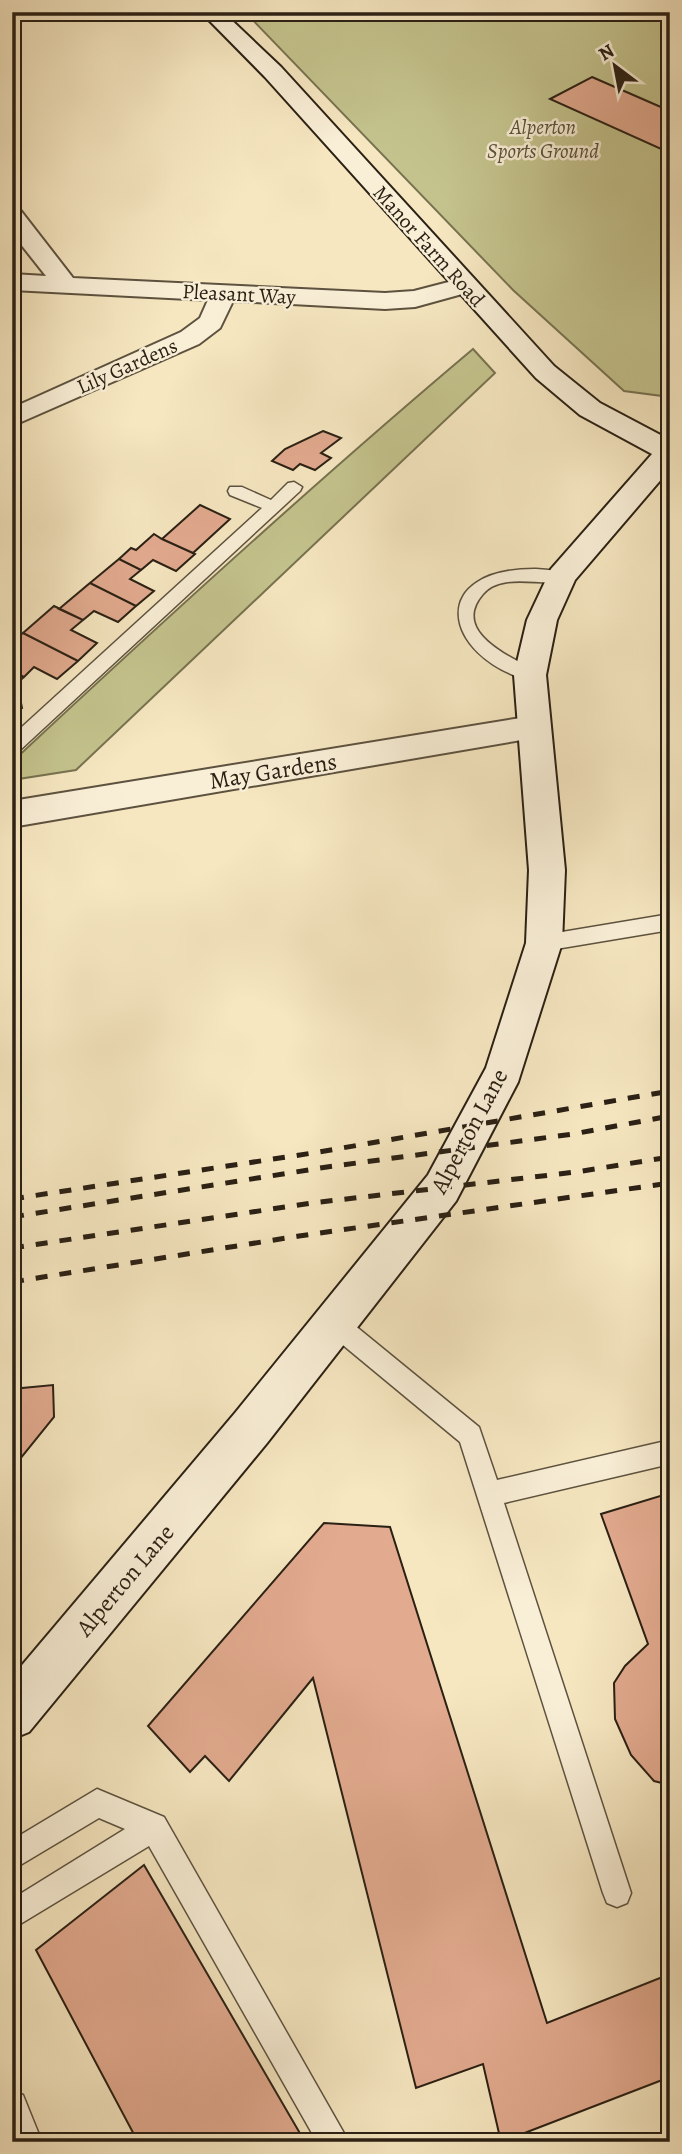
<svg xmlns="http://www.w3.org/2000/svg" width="682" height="2154" viewBox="0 0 682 2154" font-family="Alegreya,serif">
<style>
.green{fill:#c4c38d;stroke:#777250;stroke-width:2}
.building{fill:#e2aa8f;stroke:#2a2014;stroke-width:2}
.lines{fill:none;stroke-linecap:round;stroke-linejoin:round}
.lane-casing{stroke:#5d523f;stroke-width:3}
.street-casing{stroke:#5d523f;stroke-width:4}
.secondary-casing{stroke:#2a2014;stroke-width:4}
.lane{fill:#f9efd7;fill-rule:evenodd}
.street{fill:#f9efd7;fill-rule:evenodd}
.secondary{fill:#f9efd7;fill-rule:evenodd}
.rail{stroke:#2a2014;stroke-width:5;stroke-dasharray:12 12;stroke-linecap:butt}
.labels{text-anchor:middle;stroke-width:5;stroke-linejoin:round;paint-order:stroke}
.far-park-label{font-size:21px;font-style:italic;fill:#585138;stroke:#f9efd7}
.far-street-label{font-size:21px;fill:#2a2014;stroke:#f9efd7}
.street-label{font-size:24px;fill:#2a2014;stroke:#f9efd7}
</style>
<rect width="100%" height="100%" fill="#f6e7c1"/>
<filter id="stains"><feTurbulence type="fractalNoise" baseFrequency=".00286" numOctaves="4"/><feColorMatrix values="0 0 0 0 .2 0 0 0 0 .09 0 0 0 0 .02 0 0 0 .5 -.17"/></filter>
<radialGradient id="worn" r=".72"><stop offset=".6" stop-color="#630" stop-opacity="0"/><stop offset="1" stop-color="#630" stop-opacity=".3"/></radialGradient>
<path class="green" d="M245,12H670V397L624,391L513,290Z
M473,349L495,373L76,770L12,780V762C163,621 315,482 473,349Z"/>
<path class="building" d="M592,77L670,111V153L550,99Z
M323,431L341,438L321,453L331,458L315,470L300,464L293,470L272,461L285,449Z
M200,505L230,519L193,553L162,539Z
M154,534L162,539L195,554L176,571L153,560L141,570L119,559L131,548L136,550Z
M119,559L141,570L130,579L154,591L136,606L90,583Z
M90,583L136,606L118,622L94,611L83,620L59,609Z
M54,606L83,620L71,630L97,643L78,661L23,633Z
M23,633L78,661L57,679L34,667L24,677L12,671V642Z
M12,671L24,677L17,683L22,708L12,710Z
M53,1385L54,1417L12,1469V1389Z
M670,1493V1785L654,1781L631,1755L615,1719L614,1683L625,1666L648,1644L601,1514Z
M324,1523L390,1527L547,2023L670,1974V2077L501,2142L483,2064L416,2088L313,1678L229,1781L205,1756L190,1772L148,1726Z
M144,1865L305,2142H138L36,1950Z"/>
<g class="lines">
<defs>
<path id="lane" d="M294,482L302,487L300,491L18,752L12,753V736L262,508L230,495L228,491L230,487H242L271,500L288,483Z
M536,569L562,571L570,576C557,593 505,568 483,594C450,632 511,657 536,671L539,675L536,679L530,681C441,655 427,568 536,569Z
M670,914V930L544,951L537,949L534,943L537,937L544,935Z
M334,1312L342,1315L479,1427L497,1480L670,1440V1464L504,1503L631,1893L627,1903L617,1907L607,1903L603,1893L460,1442L326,1331L322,1323L326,1315Z
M97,1789L164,1817L349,2142H317L149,1846L12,1929V1899L125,1829L99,1818L12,1870V1840Z
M12,2091L23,2095L42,2142H12Z"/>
<path id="street" d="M12,209L21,211L73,278L385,293L414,291L464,278L473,281L477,286L473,291L415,307L385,309L233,301L220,328L199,344L12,426V408L181,332L200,318L208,300L12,290V274L46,276L12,233Z
M533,716L545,720L549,728L545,736L12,827V801Z"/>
<path id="secondary" d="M201,12H223L281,67L554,366L600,403L670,440V469L575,580L557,620L546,675L565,870L562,943L518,1082L456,1201L267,1443L29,1732L12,1739V1677L235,1413L428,1175L486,1068L526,943L529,870L514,675L527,620L551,569L652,454L580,415L536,378L265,77Z"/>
</defs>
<use href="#lane" class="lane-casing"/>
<use href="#street" class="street-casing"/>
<use href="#secondary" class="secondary-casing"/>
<use href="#lane" class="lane"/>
<use href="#street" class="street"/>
<use href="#secondary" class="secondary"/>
<path class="rail" d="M12,1199L319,1152L670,1091
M12,1217L327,1167L573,1134L670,1116
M12,1248L312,1203L576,1172L670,1157
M12,1282L299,1236L670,1183"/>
</g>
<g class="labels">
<g class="far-park-label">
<text x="543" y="134">Alperton<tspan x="543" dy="24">Sports Ground</tspan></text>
</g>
<g class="far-street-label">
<text transform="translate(429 246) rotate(48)" y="7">Manor Farm Road</text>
<text transform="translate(239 294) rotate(3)" y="7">Pleasant Way</text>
<text transform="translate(127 366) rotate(-24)" y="7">Lily Gardens</text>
</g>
<g class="street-label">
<text transform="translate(273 771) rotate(-9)" y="8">May Gardens</text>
<text transform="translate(469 1131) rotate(-62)" y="8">Alperton Lane</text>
<text transform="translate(125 1580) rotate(-50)" y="8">Alperton Lane</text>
</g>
</g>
<rect width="682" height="2154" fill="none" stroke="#f6e7c1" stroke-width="42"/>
<rect x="14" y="14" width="654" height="2126" fill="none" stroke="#2a2014" stroke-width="3.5"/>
<rect x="21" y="21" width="640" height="2112" fill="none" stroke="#2a2014" stroke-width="2"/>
<g transform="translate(615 66) rotate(328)" stroke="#f9efd7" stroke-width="5" paint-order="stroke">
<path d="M0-5L12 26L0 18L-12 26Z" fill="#2a2014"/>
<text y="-10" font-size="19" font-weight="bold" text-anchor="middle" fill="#2a2014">N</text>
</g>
<rect width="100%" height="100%" filter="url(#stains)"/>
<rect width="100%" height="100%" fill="url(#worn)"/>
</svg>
